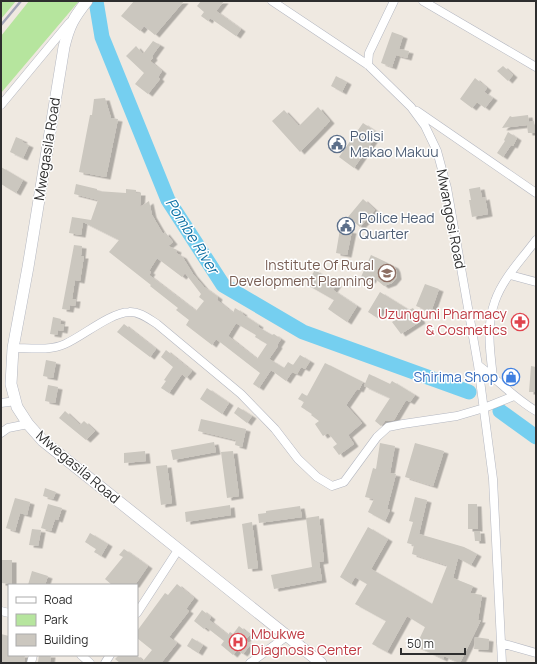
<svg xmlns="http://www.w3.org/2000/svg" width="537" height="664" viewBox="0 0 537 664" font-family="Manrope,sans-serif">
<style>
.green{fill:#b6e59e}
.lines{fill:none;stroke-linecap:round;stroke-linejoin:round}
.river{stroke:#75cff0;stroke-width:15}
.building{fill:#cbc7bf;fill-rule:evenodd;filter:url(#shadow)}
.street-casing{stroke:#b4b7c1;stroke-width:9}
.secondary-casing{stroke:#b4b7c1;stroke-width:12}
.street{stroke:#fff;stroke-width:8}
.secondary{stroke:#fff;stroke-width:11}
.rail{stroke:#a3a6b8;stroke-width:2.5}
.labels{text-anchor:middle;stroke-width:3;stroke-linejoin:round;paint-order:stroke}
.service-label{font-size:14px;fill:#4e5e75;stroke:#fff;text-anchor:start}
.street-label{font-size:14px;fill:#2e2e2e;stroke:#fff}
.education-label{font-size:14px;fill:#785e54;stroke:#fff;text-anchor:end}
.health-label{font-size:14px;fill:#be3a42;stroke:#fff;text-anchor:end}
.shop-label{font-size:14px;fill:#366cbe;stroke:#fff;text-anchor:end}
.water-label{font-size:15px;font-style:italic;fill:#0d6fa3;stroke:#fff}
</style>
<defs>
<filter id="shadow"><feDropShadow dx="4.5" dy="2.5" stdDeviation="0" flood-color="#0004"/></filter>
</defs>
<rect width="100%" height="100%" fill="#efe9e1"/>
<path class="green" d="M1,1H16L1,19Z
M29,1H79L1,93V36Z"/>
<g class="lines">
<path class="river" d="M96,1L102,37L168,200L223,285L303,332L469,392
M500,411L536,437"/>
</g>
<path class="building" d="M134,1H184L155,35L144,26L140,31L121,16Z
M201,1H224L216,11L241,29L236,36L210,18L208,21L201,16L204,12L197,6Z
M392,32L403,36L399,49L409,51L407,58L396,55L392,67L381,63Z
M153,41L160,45L152,56L153,58L150,61L162,71L158,77L160,79L148,94L135,84L144,73L126,56L136,46L143,54Z
M503,66L513,75L508,81L497,71Z
M336,76L347,82L342,92L331,86Z
M475,78L487,88L484,92L493,98L485,108L477,102L472,108L460,99Z
M105,98L111,118L118,119L106,177L79,172L90,115H92L94,99Z
M318,107L330,121L300,152L272,121L284,110L299,126Z
M528,115L529,122L534,121L535,133H528L527,125L502,128L510,116L512,117Z
M363,123L378,133L354,168L339,157Z
M508,132L517,138L513,146L511,145L503,157L497,153L505,141L504,140Z
M16,137L23,140L22,142L29,145L23,158L10,152Z
M1,167L23,180L16,193L1,184Z
M76,184L97,189V191L126,193V189L136,190V193H141L140,207L149,201L152,215L163,234L165,232L173,242L168,246L177,250L176,253L182,256L193,274L204,287L218,297L217,300L233,313L235,308L243,313L242,314L259,325L258,327L272,335L274,334L281,339L277,345L278,346L269,359L284,368L288,362L293,365L300,355L310,361L305,369L301,367L297,374L292,372L286,381L271,370L259,388L253,384L260,373L216,339L212,345L186,325L189,320L176,310L178,308L150,286L151,285L109,252L119,240L83,222L81,235L69,233L72,217L91,220L98,200L74,194ZM157,258L182,277L185,273L201,294L199,297L204,301L196,311L149,275L151,272L149,271ZM236,323L256,335L255,337L267,344L257,359L228,336Z
M480,187L482,198L485,197L488,214L472,217L469,200H471L469,189Z
M363,199L375,210L360,227L348,217Z
M340,229L352,231L347,255L336,253Z
M74,245L82,246L81,256H84L80,281L75,280L72,299H76L75,306L70,305L69,310L62,309Z
M371,255L394,266L396,270L397,277L392,283L384,286L373,277L371,281L361,277Z
M315,270L337,284L333,290L357,306L347,322L328,309L334,300L306,284Z
M425,284L439,289L431,312L416,306Z
M380,292L409,310L413,308L421,321L401,334L392,322L398,318L382,308L376,317L368,312Z
M53,317L61,319L60,324H64L63,331L58,330L57,335L50,334Z
M124,324L156,349L150,357L117,332Z
M166,350L192,371L186,378L182,374L169,393L161,388L166,381L164,380L173,367L161,357Z
M46,360L56,362L53,378L43,376Z
M325,363L363,382L359,390L357,389L346,405L362,423L348,435L354,444L339,455L333,447L337,444L328,433L323,436L315,424L319,421L311,415L312,414L301,407L304,402L298,399L302,393L307,396Z
M531,366L536,367V392H529Z
M369,374L390,384L392,381L415,395L410,402L406,400L394,420L385,421L381,426L375,421L390,398L364,386Z
M48,385L58,387L55,403L45,401Z
M207,388L229,403L222,414L200,399Z
M238,407L252,416L247,423L234,413Z
M65,411L80,425L84,421L95,431L86,440L59,418Z
M201,419L246,429L242,447L235,445L236,440L198,431Z
M214,442L216,452L173,460L171,450Z
M380,443L395,446L390,473L396,474L387,509L390,510L385,521L368,512L374,499L365,497L373,468L376,469Z
M415,443L444,451L433,486L405,477Z
M145,451L146,461L124,463V453Z
M233,451L239,496L227,498L221,452Z
M167,465L172,503L161,505L156,466Z
M45,488L56,492L53,499L43,496Z
M415,497L427,500L419,534L464,547L477,554L471,565L458,558L453,578L473,586L470,593L482,595L478,620H481L460,663L444,656L443,659L416,646L425,627L407,616L387,652L372,644L386,621L355,604L367,584L355,577L351,584L340,577L368,527L388,539L371,569L432,604L447,566L446,565L412,554L414,545L407,543L413,522L409,521Z
M15,498L30,502L27,515L20,513L15,531L6,528Z
M48,504L62,508L58,520L55,519L51,531L41,528Z
M468,504H477L478,529H468Z
M230,505L231,515L186,522L185,512Z
M300,506L302,517L259,523L258,514L266,513V511Z
M319,516L324,561L319,562L322,580L274,589L271,575L312,567L306,518Z
M252,522L258,568L248,569L242,524Z
M32,529L41,530L38,546L29,545Z
M474,531H480L481,541H475Z
M90,533L108,544L101,556L94,552L96,549L85,542Z
M124,549L148,566L135,585H112L105,579L123,557L119,555Z
M1,560H12V584L1,583Z
M32,571L48,576L45,585H28Z
M177,584L194,598L186,609L189,611L169,637L177,643L161,663H120L115,659L119,655H136L143,661L152,650L137,638V631L165,593L168,595Z
M202,610L211,617L209,620L228,635L230,632L233,634L239,626L250,635L245,640L251,644L243,654L237,650L233,655L221,645L224,641L206,627L204,629L194,621Z
M1,634L9,636V655H25L24,663L1,662Z
M475,637L489,639L488,650L474,649Z
M192,638L203,645L198,653L187,646Z
M39,655H51L50,662H38Z"/>
<g class="lines">
<defs>
<path id="street" d="M272,1L368,65L411,107L425,126L437,151L447,188L478,365C498,380 514,398 536,411
M423,1L536,67
M368,65L369,53L394,1
M1,105L69,23
M417,111L536,193
M510,275L536,282
M13,348C29,348 50,351 65,344C83,336 110,313 129,312C139,311 149,319 157,324L241,394L275,429L298,459L317,477L332,486L344,482L377,437L388,427L403,424L457,416L484,408L514,396
M478,365L493,479L502,663
M493,377C490,352 486,325 495,301C503,278 522,259 536,240
M1,403L16,401
M1,433L8,428L28,424
M1,611L9,613
M137,613L178,550
M501,643L536,653
M81,655L90,663
M31,663L33,655
M105,663L110,655
M250,663L287,636"/>
<path id="secondary" d="M87,1C74,17 69,26 64,47L28,267L13,348L11,384L17,407L28,424L43,441L321,663"/>
</defs>
<use href="#street" class="street-casing"/>
<use href="#secondary" class="secondary-casing"/>
<use href="#street" class="street"/>
<use href="#secondary" class="secondary"/>
<path class="rail" d="M1,25L21,1"/>
</g>
<defs>
<symbol id="civic-ring" viewBox="-11 -11 22 22"><circle r="9.5" fill="#fff" stroke="#5c6f8a" stroke-width="1.5"/><path d="M-.6-6.5H3V-4.5H.6V-3L4-1V1h2V6H-6V1h2V-1L-.6-3ZM-1.2 2.5V6h2.4V2.5Z" fill="#5c6f8a"/></symbol>
<symbol id="university-ring" viewBox="-11 -11 22 22"><circle r="9.5" fill="#fff" stroke="#8d6e63" stroke-width="1.5"/><path d="M0-5L7-2L0 1L-7-2ZM-4 1L0 2.5L4 1V4Q0 6-4 4Z" fill="#8d6e63"/></symbol>
<symbol id="pharmacy-ring" viewBox="-11 -11 22 22"><circle r="9.5" fill="#fff" stroke="#e0444e" stroke-width="1.5"/><path d="M-2-6h4v4h4v4h-4v4h-4v-4h-4v-4h4Z" fill="#e0444e"/></symbol>
<symbol id="shop-ring" viewBox="-11 -11 22 22"><circle r="9.5" fill="#fff" stroke="#3f7fe0" stroke-width="1.5"/><path d="M-5-2.5h2.3a2.7 3.5 0 0 1 5.4 0H5L5.5 6h-11ZM-1.5-2.5h3a1.5 2.3 0 0 0-3 0Z" fill="#3f7fe0"/></symbol>
<symbol id="hospital-ring" viewBox="-11 -11 22 22"><circle r="9.5" fill="#fff" stroke="#e0444e" stroke-width="1.5"/><path d="M-5-5h3v3.5h4V-5h3V5h-3V1.5h-4V5h-3Z" fill="#e0444e"/></symbol>
</defs>
<g fill-rule="evenodd">
<use href="#civic-ring" x="327" y="134" width="20" height="20"/>
<use href="#civic-ring" x="336" y="216" width="20" height="20"/>
<use href="#university-ring" x="377" y="263" width="20" height="20"/>
<use href="#pharmacy-ring" x="510" y="312" width="20" height="20"/>
<use href="#shop-ring" x="501" y="367" width="20" height="20"/>
<use href="#hospital-ring" x="228" y="632" width="20" height="20"/>
</g>
<g class="labels">
<g class="service-label">
<text x="350" y="141">Polisi<tspan x="350" dy="16">Makao Makuu</tspan></text>
<text x="359" y="223">Police Head<tspan x="359" dy="16">Quarter</tspan></text>
</g>
<g class="street-label">
<text transform="translate(47 149) rotate(-81)" y="5">Mwegasila Road</text>
<text transform="translate(451 219) rotate(79)" y="5">Mwangosi Road</text>
<text transform="translate(78 467) rotate(40)" y="5">Mwegasila Road</text>
</g>
<g class="education-label">
<text x="374" y="270">Institute Of Rural<tspan x="374" dy="16">Development Planning</tspan></text>
</g>
<g class="health-label">
<text x="507" y="319">Uzunguni Pharmacy<tspan x="507" dy="16">&amp; Cosmetics</tspan></text>
<text x="251" y="639" text-anchor="start">Mbukwe<tspan x="251" dy="16">Diagnosis Center</tspan></text>
</g>
<g class="shop-label">
<text x="498" y="382">Shirima Shop</text>
</g>
<g class="water-label">
<text transform="translate(192 236) rotate(58)" y="5">Pombe River</text>
</g>
</g>
<rect width="537" height="664" fill="none" stroke="#2e2e2e" stroke-width="4"/>
<rect x="8" y="584" width="130" height="72" fill="#ffffff" stroke="#ababab"/>
<rect x="16" y="597" width="20" height="6" fill="#ffffff" stroke="#ababab"/>
<text x="44" y="604" font-size="12" fill="#2e2e2e">Road</text>
<rect x="16" y="614" width="20" height="12" fill="#b6e59e" stroke="#ababab"/>
<text x="44" y="624" font-size="12" fill="#2e2e2e">Park</text>
<rect x="16" y="634" width="20" height="12" fill="#cbc7bf" stroke="#ababab"/>
<text x="44" y="644" font-size="12" fill="#2e2e2e">Building</text>
<path d="M401 648v6h64v-6" fill="none" stroke="#2e2e2e" stroke-width="2"/>
<text x="407" y="648" font-size="12" fill="#2e2e2e" stroke="#ffffff" stroke-width="3" paint-order="stroke">50 m</text>
</svg>
